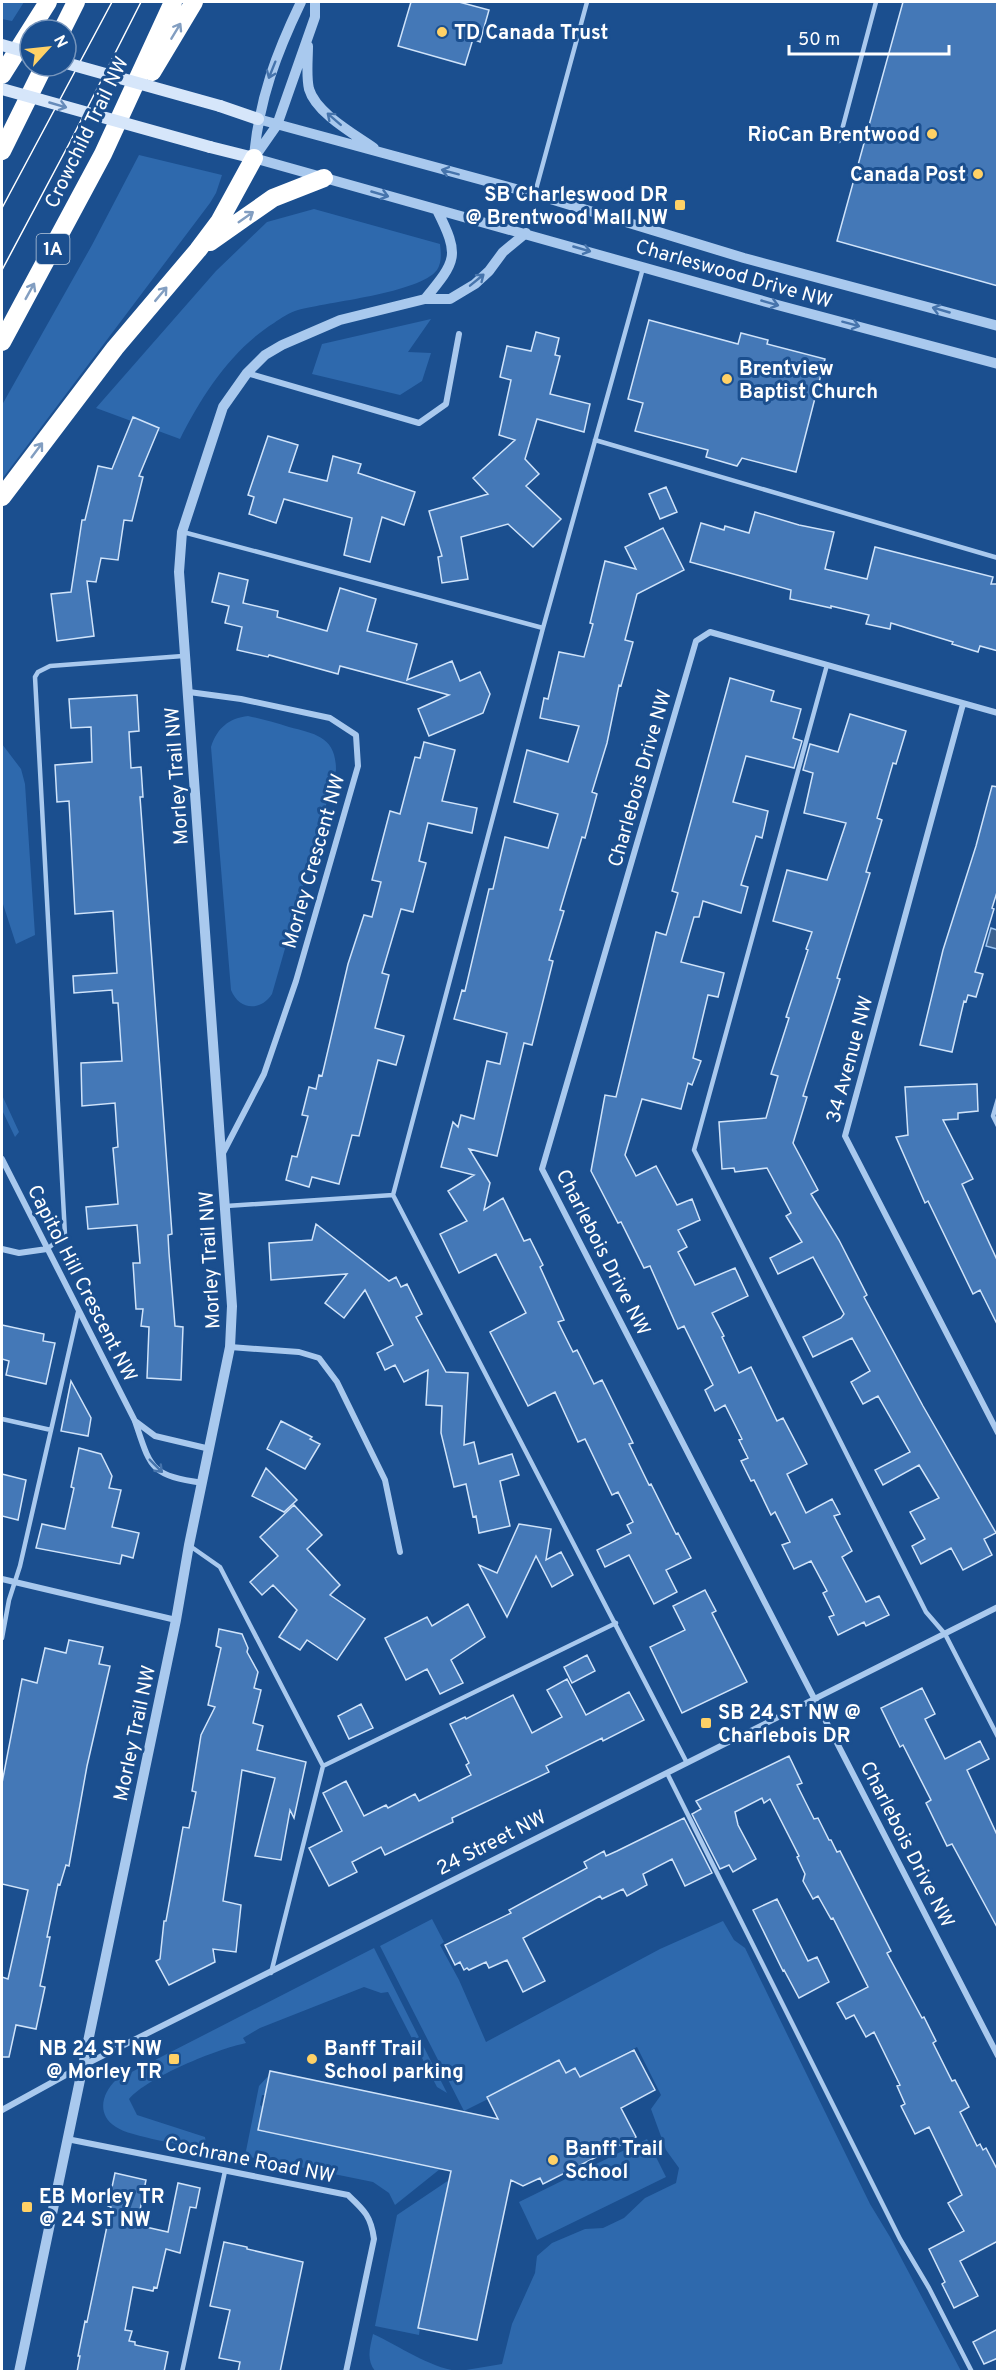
<svg xmlns="http://www.w3.org/2000/svg" width="999" height="2373" viewBox="0 0 999 2373" font-family="Overpass,sans-serif">
<style>
.green{fill:#2e69ad}
.water{fill:#3c6290;stroke:#9cc4f0;stroke-width:1.5}
.building{fill:#4478b7;stroke:#cfe3fa;stroke-width:1.5}
.lines{fill:none;stroke-linecap:round;stroke-linejoin:round}
.service{stroke:#a9c9ee;stroke-width:4.5}
.minor{stroke:#a9c9ee;stroke-width:6}
.tertiary{stroke:#a9c9ee;stroke-width:10}
.secondary{stroke:#d6e6fa;stroke-width:12}
.motorway{stroke:#fff;stroke-width:18}
.tram{stroke:#fff;stroke-width:1.5}
.secondary-bridge{stroke:#d6e6fa;stroke-width:12}
.oneway{stroke:#829ec1}
.oneway2{stroke:#4674ac}
.oneway3{stroke:#668bba}
.poi-dot{fill:#ffd166;stroke:#1b4f8f;stroke-width:2}
.labels{text-anchor:middle;stroke-width:6;stroke-linejoin:round;paint-order:stroke}
.shield{fill:#1b4f8f;stroke:#bbcadd;stroke-width:1.5}
.shield-label{font-size:18px;font-weight:bold;fill:#fff}
.poi-label{font-size:20px;font-weight:bold;fill:#fff;stroke:#1b4f8f;text-anchor:start}
.street-label{font-size:20px;fill:#fff;stroke:#1b4f8f}
</style>
<rect width="100%" height="100%" fill="#1b4f8f"/>
<path class="green" d="M2,2H24L12,21L2,19Z
M139,155L222,175L216,193L210,203L2,479V405L92,245Z
M314,209L440,244C441,253 442,262 437,270C420,293 327,302 298,310C290,312 281,318 274,323C232,349 202,395 180,439L96,408L216,271L267,222Z
M431,319L408,352L431,353L422,381L400,395L312,374L322,344Z
M248,716C262,719 276,723 289,727C316,734 336,737 336,770L272,994C260,1012 239,1010 231,990L211,747C217,728 229,718 248,716Z
M2,744L21,769L25,784L35,935L16,944L2,901Z
M2,1095L19,1132L15,1137L2,1110Z
M432,1919L444,1942L440,1945L459,1980L486,2042L660,1949L723,1921L734,1940L745,1948L870,2204L890,2237L961,2371H460L502,2364L512,2324L535,2273L537,2256L552,2243L585,2229L603,2228L624,2218L645,2198L676,2183L679,2168L666,2150L651,2109L661,2095L637,2047L580,2077L575,2068L566,2073L487,2097L488,2099L464,2111L380,1946Z
M374,1948L447,2093L437,2087L388,1992L381,1993L364,1987L260,2028L243,2038L246,2043C217,2049 148,2077 129,2099L137,2115L205,2137L207,2150C187,2145 130,2137 116,2127C96,2115 102,2093 116,2080Z
M270,2074L265,2095H262L260,2105L263,2107L258,2130L440,2169L395,2205L389,2193L373,2182L245,2156L259,2086Z
M647,2139L666,2177L537,2240L519,2202Z
M449,2180L418,2327L420,2328L419,2335L375,2326L397,2215Z
M373,2334C399,2346 429,2367 457,2371H375C366,2359 370,2348 373,2334Z"/>
<path class="water" d="M991,928L997,930V949L986,946Z"/>
<path class="building" d="M411,2H459L489,10L480,42L473,39L465,65L398,46Z
M903,2H998V286L837,241Z
M649,320L738,344L741,333L768,340L767,344L825,359L796,472L742,458L737,466L706,457L708,450L635,431L643,403L628,399Z
M536,332L559,338L555,355L560,356L550,394L590,404L584,432L537,419L525,459L539,474L526,486L561,519L533,547L508,524L461,537L468,579L442,583L438,557L442,556L429,511L488,494L473,478L515,440L499,435L511,380L500,377L507,346L531,351Z
M133,417L159,428L139,476L143,477L132,521L124,520L118,560L101,558L96,582L87,581L94,636L57,641L51,594L71,592L82,520H85L98,466L112,469Z
M268,436L298,445L289,472L327,481L333,456L361,464L358,473L415,492L404,525L382,517L370,562L344,555L352,518L284,499L276,523L249,514L254,497L248,495Z
M666,487L677,512L660,519L649,494Z
M755,512L799,525L834,532L825,569L867,579L875,547L993,577L991,584H998V651L980,646L978,652L952,644L953,642L891,623L890,629L866,624L869,615L831,606V608L790,599L791,590L690,562L701,523L724,530L725,526L749,533Z
M663,528L684,570L637,594L625,640L633,642L621,686L619,685L607,743L592,792L597,794L585,838L582,837L560,910L564,911L549,960L553,961L532,1045L524,1043L497,1156L469,1149L490,1183L484,1210L503,1198L524,1241L530,1239L543,1265L540,1267L564,1320L558,1322L573,1352L577,1350L594,1384L602,1380L633,1443L629,1444L649,1485L651,1484L676,1534L678,1533L691,1558L666,1570L677,1592L654,1604L629,1555L605,1567L597,1550L631,1533L627,1525L633,1522L618,1492L612,1495L585,1439L578,1442L555,1392L528,1406L490,1332L526,1313L496,1254L459,1273L440,1234L467,1221L448,1191L474,1175L441,1167L453,1122L458,1127L461,1115L474,1119L487,1061L500,1064L507,1033L454,1019L462,990L465,991L489,889H493L505,837L548,848L558,814L514,802L527,750L568,762L579,726L540,718L544,698L548,699L559,652L584,657L593,624L590,623L605,561L636,569L625,547Z
M219,573L248,580L243,603L278,611L277,617L327,631L340,588L376,599L367,631L417,644L407,680L452,661L460,681L480,672L490,694L483,713L429,736L418,709L449,695L340,666L338,674L269,655L268,657L237,650L242,627L225,623L229,606L212,602Z
M730,678L774,691L771,701L801,709L793,738L802,741L794,768L746,756L733,802L768,811L762,838L756,836L741,885L748,887L741,913L703,901L699,917H694L681,962L724,973L718,997L708,995L693,1058L701,1061L692,1085L688,1083L681,1109L642,1099L625,1155L636,1176L656,1166L677,1205L692,1199L700,1220L678,1230L687,1247L678,1252L695,1285L735,1268L748,1296L712,1313L724,1336L722,1337L739,1373L751,1367L777,1421L783,1418L807,1464L787,1474L806,1513L832,1499L840,1514L834,1516L852,1551L842,1557L866,1602L879,1596L889,1615L866,1626L864,1622L838,1635L829,1617L834,1615L823,1593L827,1591L811,1561L794,1569L782,1545L790,1542L775,1512L771,1515L754,1480L751,1481L741,1461L748,1458L739,1440L742,1439L725,1405L715,1411L705,1390L713,1385L684,1326L678,1329L650,1266L644,1268L621,1222L618,1223L591,1171L605,1095L616,1097L656,932L666,935L678,893L672,891Z
M137,695L139,731L129,732L131,768L141,767L143,797H140L172,1234L168,1235L169,1253L175,1326L183,1327L181,1380L147,1378L149,1327L141,1326L143,1309H136L133,1263H140L137,1225L88,1229L86,1207L118,1204L113,1148L118,1147L115,1103L82,1106L81,1063L122,1061L118,1003H113L112,990L74,993L73,976L117,973L113,911L75,914L69,801L57,802L55,765L92,762L91,727L71,728L69,699Z
M850,714L906,731L896,764L893,763L877,818L882,820L866,872L870,873L837,978L840,979L803,1096L807,1097L793,1143L818,1190L811,1194L839,1240L867,1295L864,1297L923,1406L996,1533L984,1539L992,1555L963,1570L951,1548L921,1564L912,1546L925,1539L910,1512L939,1498L919,1465L883,1485L875,1470L910,1452L878,1396L863,1404L851,1382L870,1371L852,1338L813,1357L803,1337L841,1318L844,1314L813,1257L778,1274L770,1258L802,1242L786,1216L791,1213L767,1168L735,1172L734,1168L722,1169L719,1122L766,1118L778,1076L771,1074L789,1018L786,1017L808,950L806,949L812,932L773,921L787,870L827,880L846,823L804,813L813,773L803,770L810,744L838,752Z
M424,742L455,750L442,801L477,808L472,833L428,823L419,861L426,863L413,912L401,909L382,973L389,975L375,1028L404,1036L396,1065L378,1060L359,1136L352,1135L339,1184L312,1177L309,1187L286,1180L292,1156L297,1157L308,1116L302,1115L309,1087L316,1089L319,1075L322,1076L348,964L364,915L372,917L381,882L372,880L390,811L400,814L415,757L420,758Z
M992,786L998,787V889L992,908L994,909L975,972L983,974L976,997L968,995L966,1002L964,1001L952,1052L920,1045L943,950L976,846Z
M977,1084L978,1111L958,1113V1119L943,1120L973,1179L962,1184L998,1262V1326L980,1290L973,1294L928,1201L925,1203L896,1137L908,1135L905,1087Z
M316,1224L389,1281L396,1277L401,1287L407,1284L422,1314L416,1317L446,1372L468,1373L464,1445L474,1442L479,1464L512,1454L519,1475L500,1481L510,1526L479,1533L476,1516L473,1517L466,1484L454,1487L441,1433L442,1406L426,1405L428,1370L404,1382L395,1365L385,1370L377,1353L393,1345L365,1290L344,1318L325,1303L347,1274L271,1280L269,1243L312,1240Z
M2,1325L44,1334L43,1341L55,1343L46,1384L6,1375L9,1361L2,1359Z
M71,1381L91,1418L88,1436L61,1431Z
M281,1421L312,1437L310,1439L320,1444L305,1469L267,1449Z
M79,1448L101,1454L112,1476L109,1488L121,1490L112,1527L139,1533L133,1558L122,1555L120,1564L36,1548L42,1524L65,1529L74,1488L71,1487Z
M266,1468L297,1500L284,1512L252,1496Z
M2,1474L26,1480L18,1520L2,1516Z
M294,1505L322,1535L307,1549L340,1585L330,1595L365,1619L337,1660L307,1640L300,1650L279,1637L297,1610L273,1585L262,1595L250,1582L278,1556L260,1537Z
M519,1524L551,1529L546,1560L561,1552L573,1575L552,1587L536,1556L507,1617L479,1565L497,1573Z
M705,1590L716,1611L712,1613L747,1682L682,1713L650,1647L685,1630L673,1606Z
M468,1604L485,1637L451,1660L463,1683L440,1694L427,1669L406,1680L385,1638L427,1617L432,1626Z
M219,1629L242,1634L248,1648L247,1652L258,1672L254,1688L261,1690L253,1723L263,1726L257,1750L306,1762L294,1818L290,1810L281,1860L255,1856L275,1778L242,1770L223,1901L241,1905L236,1952L213,1949L215,1962L169,1985L156,1961L160,1959L164,1921H166L183,1827L189,1828L196,1792L192,1791L201,1735L215,1707L208,1705L221,1648L216,1646Z
M69,1640L103,1647L99,1664L110,1666L87,1766L69,1866L66,1865L60,1885L58,1884L47,1937H50L40,1986L45,1987L36,2029L16,2025L9,2057H2V1977L8,1979L28,1890L2,1884V1783L22,1679L37,1683L45,1648L66,1653Z
M587,1655L595,1671L572,1683L564,1667Z
M567,1679L586,1715L629,1692L644,1720L603,1741L602,1738L546,1766L549,1772L452,1818L453,1822L434,1831L385,1855L381,1847L352,1862L357,1872L329,1886L309,1848L342,1831L323,1793L346,1781L364,1816L386,1805L388,1808L415,1794L419,1801L471,1775L466,1765L469,1763L450,1724L465,1717L466,1719L513,1695L532,1733L562,1717L547,1690Z
M922,1688L935,1714L925,1719L945,1759L980,1741L989,1759L967,1770L998,1837V1929L952,1844L947,1846L926,1803L931,1800L903,1745L900,1747L881,1708Z
M361,1704L373,1728L349,1739L338,1716Z
M789,1756L802,1783L797,1785L814,1819L818,1818L829,1840H831L837,1852L840,1851L891,1951L887,1953L922,2018L924,2017L936,2041L933,2043L952,2081L955,2080L969,2107L960,2112L977,2146L980,2144L983,2150L986,2148L998,2171V2241L960,2261L978,2296L954,2308L942,2284L945,2282L929,2249L964,2231L948,2203L962,2195L929,2127L915,2134L901,2106L905,2104L897,2086L900,2085L874,2032L866,2037L854,2015L846,2019L837,2003L868,1987L833,1918L831,1919L818,1896L813,1899L803,1881L805,1874L797,1857L799,1856L770,1799L764,1803L762,1798L735,1812L738,1825L756,1859L733,1872L729,1865L720,1869L692,1814L701,1809L696,1801Z
M684,1818L712,1873L685,1886L672,1859L643,1874L647,1885L627,1896L623,1889L602,1899L600,1896L523,1938L545,1981L523,1992L507,1960L489,1968L486,1962L469,1970L467,1968L464,1970L460,1962L455,1965L445,1945L511,1913L509,1910L587,1868L584,1862L604,1851L606,1856L617,1851Z
M777,1899L808,1961L817,1957L829,1982L799,1998L784,1970L783,1971L753,1910Z
M634,2050L655,2090L621,2108L636,2137L543,2184L540,2178L523,2186L511,2180L477,2340L418,2328L451,2171L258,2130L270,2071L498,2119L487,2097L559,2060L566,2073L575,2068L580,2077Z
M115,2173L146,2180L137,2225L168,2232L178,2183L200,2188L196,2208L190,2207L180,2253L166,2249L157,2288L154,2287L153,2291L133,2287L125,2330L132,2331L129,2341L135,2342V2345L168,2352L164,2372H77L80,2356H78L85,2321L87,2322L111,2207L108,2206Z
M224,2242L247,2247V2249L303,2262L280,2372H238L240,2362L219,2358L230,2310L210,2306Z
M998,2329V2358L984,2364L973,2342Z"/>
<g class="lines">
<path class="service" d="M839,141L876,2
M535,193L587,2
M595,440L998,558
M183,532L543,628
M827,665L694,1150L926,1612L945,1634L998,1737
M998,1099L993,1116L998,1126
M393,1195L543,628L643,268
M226,1206L393,1195L687,1763
M47,1249L65,1235L35,677L38,672L50,666L183,656
M2,1419L51,1430
M190,1546L220,1567L323,1766L271,1973
M2,1638L9,1600L20,1566L78,1312
M323,1766L616,1623
M667,1773L900,2239L929,2288L972,2372
M182,2372L225,2171"/>
<path class="minor" d="M247,373L419,423L446,404L459,334
M189,692L241,699L330,718L356,735L358,766L296,981L264,1074L223,1153
M963,704L845,1136L998,1433
M998,713L710,632L696,641L542,1169L998,2056
M2,1159L135,1421C151,1469 150,1475 203,1483
M2,1249L19,1253L47,1249
M230,1347L299,1352L319,1358L337,1382L385,1480L400,1552
M135,1421L155,1436L210,1449
M2,1579L176,1620
M2,2110L82,2066L998,1607
M67,2139L348,2195C364,2210 371,2216 374,2239L346,2372"/>
<path class="tertiary" d="M308,46C308,59 306,76 309,89C316,113 354,134 374,148
M258,119L534,194L744,258L998,326
M254,155C260,97 276,54 301,2
M254,158L770,303L998,364
M254,158L277,125L315,17V2
M425,299C457,260 460,256 437,210
M19,2372L176,1620L189,1545L230,1347L232,1306L179,572L182,532L223,407L247,373L265,355L282,345L340,320L425,299H450L475,284L489,271L503,252L526,233"/>
<path class="secondary" d="M220,106L258,119
M210,147L254,158"/>
<path class="motorway" d="M62,30L76,2
M152,72L194,2
M2,75L48,2
M2,151L44,66
M210,242L273,198L324,178
M2,342L103,154L173,2
M2,497L115,348L198,250L219,222L254,158"/>
<path class="tram" d="M2,208L112,2
M2,270L70,142L141,2"/>
<path class="secondary-bridge" d="M2,45L30,53
M66,63L220,106
M2,89L210,147"/>
</g>
<defs><path id="oneway-shaft" d="M-6 0H5M1.5-3L5.5 0L1.5 3" fill="none" stroke-width="1.6" stroke-linecap="round" stroke-linejoin="round" transform="scale(1.5)"/></defs>
<g class="oneway">
<use href="#oneway-shaft" transform="translate(176 31) rotate(-59)"/>
<use href="#oneway-shaft" transform="translate(246 217) rotate(-35)"/>
<use href="#oneway-shaft" transform="translate(30 291) rotate(-61)"/>
<use href="#oneway-shaft" transform="translate(161 294) rotate(-50)"/>
<use href="#oneway-shaft" transform="translate(37 450) rotate(-53)"/>
</g>
<g class="oneway2">
<use href="#oneway-shaft" transform="translate(272 70) rotate(112)"/>
<use href="#oneway-shaft" transform="translate(334 119) rotate(-139)"/>
<use href="#oneway-shaft" transform="translate(450 172) rotate(-165)"/>
<use href="#oneway-shaft" transform="translate(380 194) rotate(16)"/>
<use href="#oneway-shaft" transform="translate(582 249) rotate(16)"/>
<use href="#oneway-shaft" transform="translate(477 280) rotate(-39)"/>
<use href="#oneway-shaft" transform="translate(770 303) rotate(16)"/>
<use href="#oneway-shaft" transform="translate(941 310) rotate(-164)"/>
<use href="#oneway-shaft" transform="translate(851 324) rotate(15)"/>
<use href="#oneway-shaft" transform="translate(156 1466) rotate(45)"/>
</g>
<use class="oneway3" href="#oneway-shaft" transform="translate(58 105) rotate(16)"/>
<g class="poi-dot">
<circle cx="442" cy="32" r="6"/>
<circle cx="932" cy="134" r="6"/>
<circle cx="978" cy="174" r="6"/>
<rect x="674" y="199" width="12" height="12" rx="3"/>
<circle cx="727" cy="379" r="6"/>
<rect x="700" y="1717" width="12" height="12" rx="3"/>
<rect x="168" y="2053" width="12" height="12" rx="3"/>
<circle cx="312" cy="2059" r="6"/>
<circle cx="553" cy="2160" r="6"/>
<rect x="21" y="2201" width="12" height="12" rx="3"/>
</g>
<g class="labels">
<rect class="shield" x="36.5" y="234" width="33" height="30" rx="4.5"/>
<g class="shield-label">
<text x="53" y="255">1A</text>
</g>
<g class="poi-label">
<text x="454" y="39">TD Canada Trust</text>
<text x="920" y="141" text-anchor="end">RioCan Brentwood</text>
<text x="966" y="181" text-anchor="end">Canada Post</text>
<text x="668" y="201" text-anchor="end">SB Charleswood DR<tspan x="668" dy="23">@ Brentwood Mall NW</tspan></text>
<text x="739" y="375">Brentview<tspan x="739" dy="23">Baptist Church</tspan></text>
<text x="718" y="1719">SB 24 ST NW @<tspan x="718" dy="23">Charlebois DR</tspan></text>
<text x="162" y="2055" text-anchor="end">NB 24 ST NW<tspan x="162" dy="23">@ Morley TR</tspan></text>
<text x="324" y="2055">Banff Trail<tspan x="324" dy="23">School parking</tspan></text>
<text x="565" y="2155">Banff Trail<tspan x="565" dy="23">School</tspan></text>
<text x="39" y="2203">EB Morley TR<tspan x="39" dy="23">@ 24 ST NW</tspan></text>
</g>
<g class="street-label">
<text transform="translate(86 132) rotate(-64)" y="7">Crowchild Trail NW</text>
<text transform="translate(734 273) rotate(16)" y="7">Charleswood Drive NW</text>
<text transform="translate(176 776) rotate(-94)" y="7">Morley Trail NW</text>
<text transform="translate(639 778) rotate(-74)" y="7">Charlebois Drive NW</text>
<text transform="translate(313 861) rotate(-74)" y="7">Morley Crescent NW</text>
<text transform="translate(849 1059) rotate(-75)" y="7">34 Avenue NW</text>
<text transform="translate(604 1252) rotate(63)" y="7">Charlebois Drive NW</text>
<text transform="translate(209 1260) rotate(-93)" y="7">Morley Trail NW</text>
<text transform="translate(83 1283) rotate(63)" y="7">Capitol Hill Crescent NW</text>
<text transform="translate(134 1733) rotate(-78)" y="7">Morley Trail NW</text>
<text transform="translate(491 1842) rotate(-27)" y="7">24 Street NW</text>
<text transform="translate(908 1844) rotate(63)" y="7">Charlebois Drive NW</text>
<text transform="translate(250 2159) rotate(11)" y="7">Cochrane Road NW</text>
</g>
</g>
<rect width="999" height="2373" fill="none" stroke="#ffffff" stroke-width="6"/>
<g transform="translate(48 48) rotate(63)"><circle r="28" fill="#1b4f8f" stroke="#7695bc" stroke-width="1.5"/>
<path d="M0-4.5L10 22L0 15L-10 22Z" fill="#ffd166"/>
<text y="-9" font-size="16" font-weight="bold" text-anchor="middle" fill="#ffffff">N</text>
</g>
<path d="M789 45v9h160v-9" fill="none" stroke="#ffffff" stroke-width="3"/>
<text x="798" y="45" font-size="18" fill="#ffffff" stroke="#1b4f8f" stroke-width="4.5" paint-order="stroke">50 m</text>
</svg>
